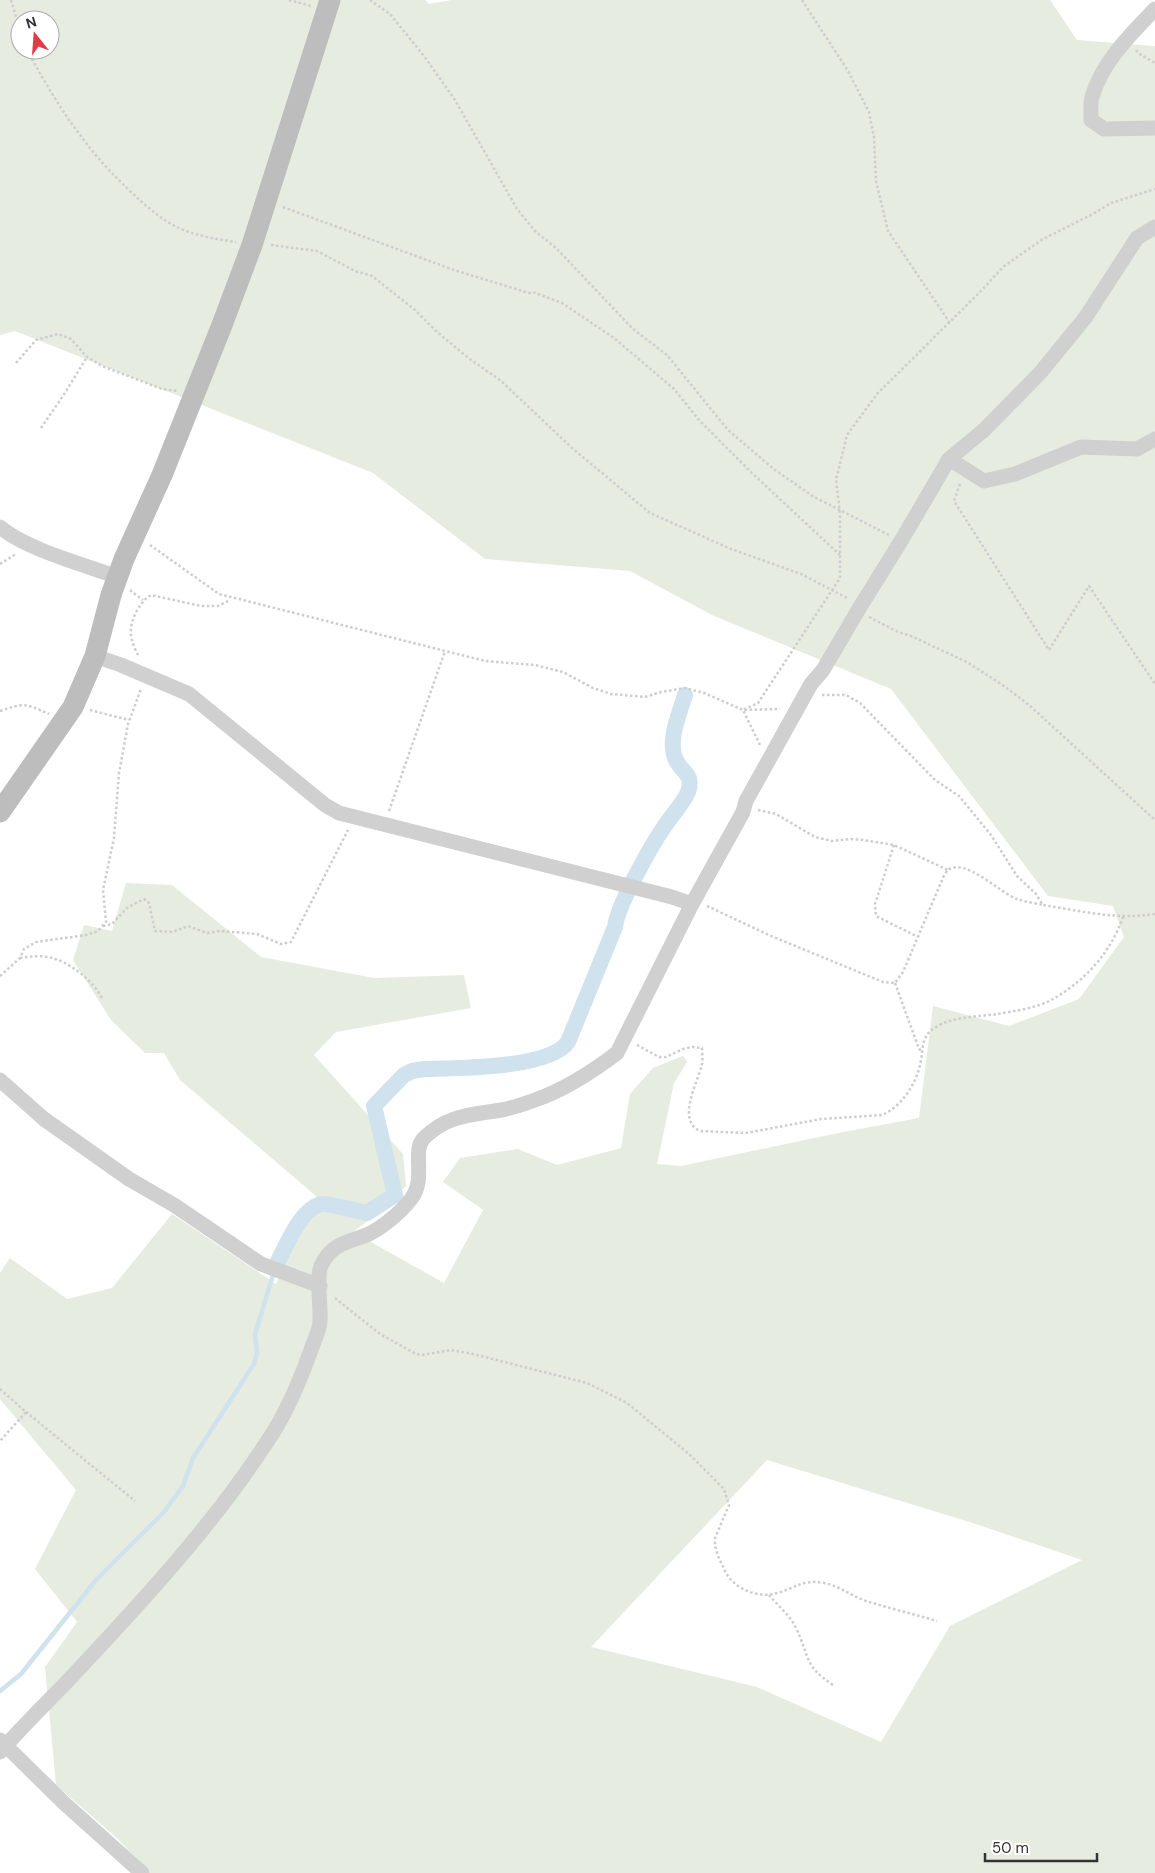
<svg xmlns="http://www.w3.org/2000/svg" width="1155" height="1873" viewBox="0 0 1155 1873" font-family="'DM Sans',sans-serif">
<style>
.green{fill:#e6ecdf;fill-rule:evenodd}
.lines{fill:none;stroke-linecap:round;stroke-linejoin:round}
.stream{stroke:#cfe2ee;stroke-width:4.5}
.canal{stroke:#cfe2ee;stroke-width:16}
.path{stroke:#cdcdcd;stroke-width:2.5;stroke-dasharray:2.5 2.5;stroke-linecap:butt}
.street{stroke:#d0d0d0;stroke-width:15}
.secondary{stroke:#bdbdbd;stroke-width:21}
</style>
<rect width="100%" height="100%" fill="#fff"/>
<path class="green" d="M0,0H425L429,4L451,0H1050L1077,40L1155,46V1873H150L118,1839L56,1785L45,1667L77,1622L35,1569L76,1490L0,1399V1273L10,1258L67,1299L112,1288L172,1214L276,1284L316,1196L180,1080L164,1053H145L111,1020L73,960L84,925L112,931L126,883L172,885L261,957L374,978L464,975L471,1008L336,1032L314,1055L403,1154L406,1186L380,1212L353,1232L444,1283L483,1210L443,1182L460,1158L518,1149L557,1165L621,1148L630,1094L653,1068L683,1056L687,1062L674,1083L657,1164L681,1166L843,1132L919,1118L933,1006L1009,1026L1079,999L1124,937L1113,906L1048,896L891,689L714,616L630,571L485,559L373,473L15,331L0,335ZM20,20H50V50H20ZM767,1460L976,1524L1082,1560L950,1626L881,1742L757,1687L591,1647Z"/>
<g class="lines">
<path class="stream" d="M0,1691L21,1674L96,1580L164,1512L183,1486L193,1458L254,1364L257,1353L255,1334L273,1275"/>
<path class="canal" d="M276,1265C286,1247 300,1209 321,1204C329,1203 357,1211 367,1213L395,1195L374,1106L404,1075L412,1071L424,1069C456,1068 549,1069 568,1042L615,927C617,906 651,846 664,827C671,816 683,804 688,792C694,775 683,773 677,762C666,743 679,715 685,695"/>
<path class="path" d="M11,0L20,30
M289,0L311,6
M370,0L390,14L424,56L455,100L517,209L535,231L557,249L633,329L667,355L728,430L775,470L814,497L889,535
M802,0L848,71L869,112L874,137L876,181L888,231L950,323
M27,50C57,105 85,149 131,192C144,204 157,216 173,225C191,235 215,239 236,242
M1136,50L1141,55L1155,63
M283,207L454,270L529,293L533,292L562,303L614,338L674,389L699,420L754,475L840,555
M271,245L317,251L355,271L372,276L415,310L437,332L471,360L500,380L572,448L650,513L731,549L801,574L849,599
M16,363L36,340L58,334L71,339L87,357L102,366L162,389L177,391
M41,428L63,396L87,357
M960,484L954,501L1049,650L1089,586L1155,684
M150,545L219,594L485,661L535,665L563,672L593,688L611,694L645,697L661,692L685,688L704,693L743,710L780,709
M0,564L16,554
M132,590L131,591L143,600
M869,617L898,632L911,636L967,662L1004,686L1029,705L1155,820
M138,655C136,651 133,645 132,640C127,625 138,603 151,595L201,606H218L230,600
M822,695H846L860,703L935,780L959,796L991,835L1017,876L1036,894L1043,905C1080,911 1118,920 1155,914
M90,710L129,720
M0,711C24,703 25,703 49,714
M760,745L743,710L758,703L840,578V514L836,480L847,435L877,394L981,291L1003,267L1043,239L1093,214L1111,203L1155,189
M758,810L776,814L815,837L832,841L851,839L863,840L894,845L948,870
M389,811L445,651
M894,845L875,904L876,916L918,937
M707,906L771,936L883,982L895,983L903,972L942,880C943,877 946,872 948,870C965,857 1000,893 1017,899C1025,902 1035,903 1043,905
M103,926L112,924L128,907L144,899L149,903L155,931L173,932L188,926L207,933L220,931L257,934L281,944L291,942L348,830
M20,958C29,957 38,955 48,957C69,961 94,981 103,1000
M0,976L20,958L24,949L36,942L86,935L98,931L106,922L103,890L114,838L119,773L128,724L141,689
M895,983L919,1049L922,1051
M637,1045L659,1057H666L683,1049L692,1047L702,1048C702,1053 703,1059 702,1064C698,1082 676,1120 700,1131L746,1133L821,1119L882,1115C901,1107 916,1084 920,1065C924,1048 920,1035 938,1026C955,1016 978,1017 997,1014C1015,1011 1037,1008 1053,999C1085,981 1111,952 1123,917
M335,1298L380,1334L416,1354L422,1355L451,1350L473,1354L587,1383L627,1403L689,1454L724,1489L729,1505L715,1538C714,1550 720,1560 725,1571C733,1588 757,1599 777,1593C796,1588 802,1579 824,1583C840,1586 851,1596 866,1601C889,1608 913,1614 937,1621
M0,1389L26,1412L0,1441
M26,1412L135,1501
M769,1595C778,1606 790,1615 796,1628C810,1657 803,1665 833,1685"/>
<path class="street" d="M1155,9C1131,34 1102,62 1092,97C1090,104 1091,112 1091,120L1104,129L1155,128
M949,459L984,481L1015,474L1081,447L1137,449L1155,439
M0,527C25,549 85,565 118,577
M95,656L121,665L189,694L325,805L339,813L672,897L692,904
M0,1080L44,1119L129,1179L174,1205L261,1264L320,1286
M0,1740L64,1803L142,1873
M0,1752C25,1723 53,1697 79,1669C149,1594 219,1518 274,1431C290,1405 303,1373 313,1344C316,1337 320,1328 320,1321C321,1307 316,1277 321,1266C331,1243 349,1242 369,1234C383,1227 401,1212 411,1199C427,1179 411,1151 424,1138C447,1115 471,1115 501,1110C513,1108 524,1104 535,1100C564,1090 592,1072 617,1053L692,904L743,812L746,801L811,684L823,670L860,607L901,541L949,459L984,430L1040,373L1085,318L1137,238L1155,227"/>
<path class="secondary" d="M0,812L73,707L95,656L111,595L124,559L162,475L222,325L252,245L330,0"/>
</g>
<g transform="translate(35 35) rotate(343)"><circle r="24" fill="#ffffff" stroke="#adadad"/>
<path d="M0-4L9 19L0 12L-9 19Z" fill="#e63946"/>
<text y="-8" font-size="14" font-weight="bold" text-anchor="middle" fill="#333333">N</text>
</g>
<path d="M985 1853v8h112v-8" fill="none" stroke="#333333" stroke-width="2.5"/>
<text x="992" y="1853" font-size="15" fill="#333333" stroke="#ffffff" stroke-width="4" paint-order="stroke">50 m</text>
</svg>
